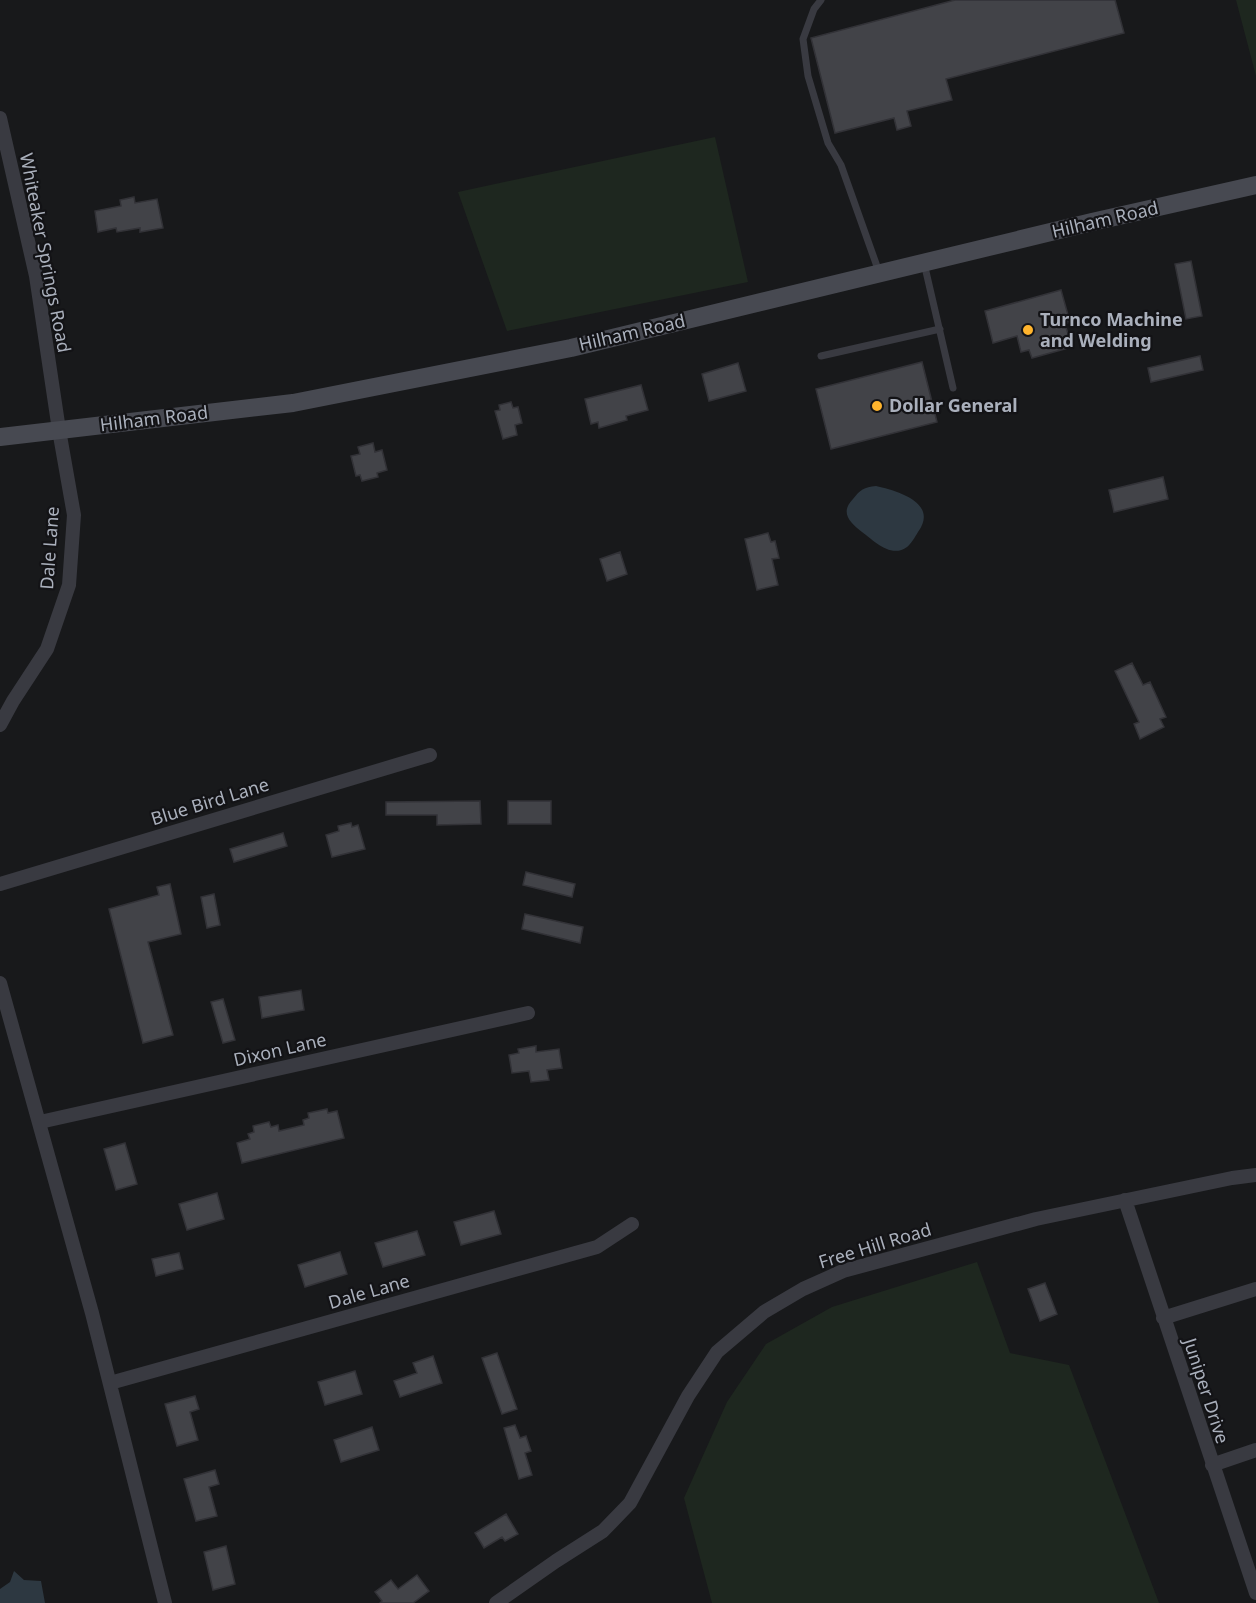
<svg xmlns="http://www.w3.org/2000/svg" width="1256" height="1603" viewBox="0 0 1256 1603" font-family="'Noto Sans',sans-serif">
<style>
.green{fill:#1e271f}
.water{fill:#2d3841}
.building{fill:#424348;stroke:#323237;stroke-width:1.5}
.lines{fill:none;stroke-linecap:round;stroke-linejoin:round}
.service{stroke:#393a41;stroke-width:7}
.minor{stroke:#393a41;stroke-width:14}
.secondary{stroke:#474951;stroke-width:18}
.poi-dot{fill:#ffb42d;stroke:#131316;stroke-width:2}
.labels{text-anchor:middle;stroke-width:4.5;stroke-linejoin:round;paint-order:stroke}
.street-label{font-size:18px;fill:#aab0bc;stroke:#131316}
.poi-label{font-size:18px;font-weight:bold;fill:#aab0bc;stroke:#131316;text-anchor:start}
</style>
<rect width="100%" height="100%" fill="#18191b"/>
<path class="green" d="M1236,0H1256V76Z
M715,137L748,282L507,331L458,192Z
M977,1262L1010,1353L1069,1365L1159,1603H712L684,1498L727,1402L766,1344L832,1307Z"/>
<path class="water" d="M876,486C898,491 939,503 918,532C915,537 911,544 907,547C891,559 873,540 862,532C851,523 839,513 853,499C860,490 864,487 876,486Z
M14,1571L24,1580L41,1581L45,1603H0V1589L10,1582Z"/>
<path class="building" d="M955,0H1115L1124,33L946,79L952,100L907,111L911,126L897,130L894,118L835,133L811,38Z
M134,197L135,203L157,199L163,228L140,232V228L117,232L116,228L98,232L95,211L121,206L120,200Z
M1191,261L1202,316L1186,319L1175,264Z
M1061,290L1070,322L1065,324L1072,347L1032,358L1029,350L1021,352L1017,336L993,343L985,311Z
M1200,356L1203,370L1151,382L1148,368Z
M922,362L937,422L831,449L816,389Z
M738,363L746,391L709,401L702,374Z
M641,385L648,410L626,416L627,420L599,428L598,422L591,424L585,399Z
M511,402L513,408L518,407L522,423L515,425L517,435L503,439L495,411L500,410L499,405Z
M373,443L375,452L382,450L387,470L377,473L378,477L362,481L360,475L356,476L351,456L360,454L358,447Z
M1163,477L1168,499L1114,512L1109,490Z
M768,533L771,542L775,541L779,558L772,559L778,585L757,590L745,539Z
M620,552L627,574L607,581L600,559Z
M1132,663L1143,685L1150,682L1166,717L1160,719L1164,727L1140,739L1134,724L1139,722L1115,671Z
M480,801L481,824L437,825V815H386V802Z
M508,801H551V824H508Z
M351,823L352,827L358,825L365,849L332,857L326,835L339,831L338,826Z
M283,833L287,846L234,862L230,849Z
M526,872L575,884L572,897L523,885Z
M170,884L181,934L148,942L173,1035L143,1043L109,909L159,895L157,887Z
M214,894L220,925L207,928L201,897Z
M525,914L583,927L580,943L522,929Z
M301,990L304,1010L262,1018L259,997Z
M223,999L235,1040L223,1043L211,1002Z
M536,1046V1052L559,1049L562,1068L547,1070L549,1080L531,1082L529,1071L512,1073L509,1055L519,1053L518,1049Z
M327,1109L328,1113L337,1111L344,1138L242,1163L237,1143L250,1139L248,1134L254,1132L253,1126L269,1122L271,1127L278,1125L279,1131L304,1125L303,1120L309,1118L308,1113Z
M125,1143L137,1184L116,1190L104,1149Z
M217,1193L224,1219L187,1230L179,1204Z
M494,1211L501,1234L461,1245L454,1222Z
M417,1231L425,1255L383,1267L375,1243Z
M340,1252L347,1274L305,1287L298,1265Z
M179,1253L183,1269L156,1276L152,1259Z
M1045,1283L1057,1314L1040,1321L1028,1289Z
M497,1353L517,1409L502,1414L482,1358Z
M433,1356L442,1383L400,1397L394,1381L417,1373L413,1363Z
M355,1371L362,1394L325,1405L318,1382Z
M195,1396L199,1409L190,1412L198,1440L177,1446L165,1404Z
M515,1425L520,1438L526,1436L531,1451L525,1453L532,1475L519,1479L504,1428Z
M372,1427L379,1450L341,1462L334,1440Z
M215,1470L219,1484L209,1487L217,1516L196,1521L184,1479Z
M506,1514L518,1534L505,1541L502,1537L484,1548L475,1533Z
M226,1546L235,1584L213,1590L204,1552Z
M417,1575L429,1591L413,1603H380L382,1601L375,1592L391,1580L398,1589Z"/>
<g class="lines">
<path class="service" d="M821,0L814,9L803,39L808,76L828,143L841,165L879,272
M924,263L953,388
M821,356L940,329"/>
<path class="minor" d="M0,118L36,276L59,430L74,515L69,585L47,649L13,701L0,725
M0,884L430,755
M0,983L92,1313L165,1603
M40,1122L528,1013
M1125,1200L1256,1593
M1163,1318L1256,1289
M110,1383L597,1247L632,1224
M1212,1465L1256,1450
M496,1603L556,1561L603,1531L630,1503L688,1396L717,1352L764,1312L803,1289L843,1271L1036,1219L1232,1178L1256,1175"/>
<path class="secondary" d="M0,437L293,403L571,348L1092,222L1256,185"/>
</g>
<g class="poi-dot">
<circle cx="1028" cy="330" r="6"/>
<circle cx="877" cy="406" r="6"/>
</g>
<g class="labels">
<g class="street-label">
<text transform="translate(1105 220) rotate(-13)" y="6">Hilham Road</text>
<text transform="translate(45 253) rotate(79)" y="6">Whiteaker Springs Road</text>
<text transform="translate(632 333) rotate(-13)" y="6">Hilham Road</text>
<text transform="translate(154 419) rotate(-7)" y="6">Hilham Road</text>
<text transform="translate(50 548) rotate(-86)" y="6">Dale Lane</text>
<text transform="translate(210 802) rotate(-17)" y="6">Blue Bird Lane</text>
<text transform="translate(280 1050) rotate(-13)" y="6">Dixon Lane</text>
<text transform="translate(875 1246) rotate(-17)" y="6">Free Hill Road</text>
<text transform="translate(369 1292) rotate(-16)" y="6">Dale Lane</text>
<text transform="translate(1206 1391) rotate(72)" y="6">Juniper Drive</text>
</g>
<g class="poi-label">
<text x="1040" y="326">Turnco Machine<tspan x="1040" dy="21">and Welding</tspan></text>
<text x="889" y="412">Dollar General</text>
</g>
</g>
</svg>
